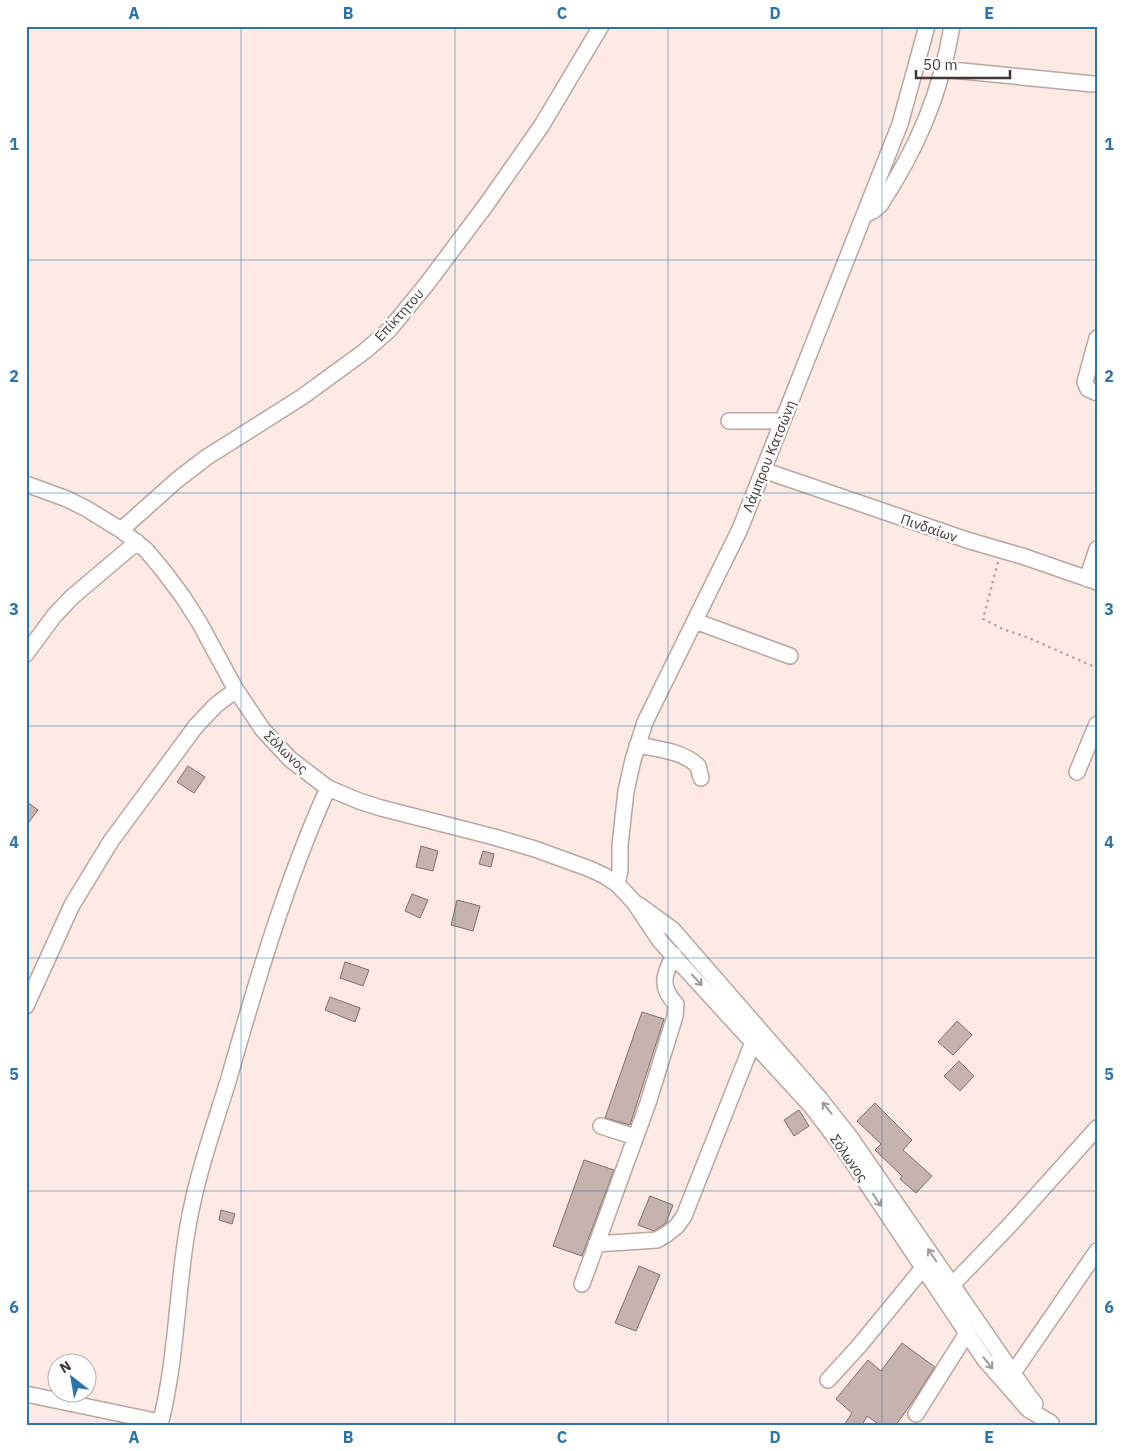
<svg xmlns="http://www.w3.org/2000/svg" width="1123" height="1451" viewBox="0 0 1123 1451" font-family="'IBM Plex Sans',sans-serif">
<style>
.building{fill:#c7b3ae;stroke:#806e6a}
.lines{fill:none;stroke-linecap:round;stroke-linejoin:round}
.minor-casing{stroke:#b9a6a1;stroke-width:18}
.path{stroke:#b8a8a5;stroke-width:2.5;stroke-dasharray:2.5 4;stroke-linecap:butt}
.minor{stroke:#fff;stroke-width:15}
.oneway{stroke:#9f9b9a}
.grid{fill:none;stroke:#2c74a8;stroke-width:1;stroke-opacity:0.55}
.labels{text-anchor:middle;stroke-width:5;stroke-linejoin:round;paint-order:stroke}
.street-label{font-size:14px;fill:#3f3736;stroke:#fff}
.neatline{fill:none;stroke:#2c74a8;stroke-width:2}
.grid-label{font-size:16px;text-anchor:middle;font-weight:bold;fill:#2c74a8}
</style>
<rect width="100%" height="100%" fill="#feeae5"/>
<path class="building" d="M188,766L205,777L194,793L177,782Z
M26,801L38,810L26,826Z
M421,846L438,851L433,871L416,867Z
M483,851L494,854L491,867L479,864Z
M412,894L428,900L420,918L405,911Z
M457,900L480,906L473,931L451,925Z
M345,962L369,970L363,986L340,978Z
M330,997L360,1008L355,1022L325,1010Z
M642,1012L664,1019L630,1125L605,1118Z
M957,1021L972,1035L953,1055L938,1042Z
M959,1061L974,1076L960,1091L944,1076Z
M875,1103L912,1140L903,1150L932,1176L916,1193L900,1179L902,1176L875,1150L881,1144L857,1121Z
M799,1110L809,1126L794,1136L784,1120Z
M584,1160L614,1170L582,1256L553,1246Z
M650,1196L673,1205L666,1223L654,1231L638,1225Z
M221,1210L235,1214L232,1224L219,1220Z
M639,1266L660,1275L636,1331L615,1323Z
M902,1343L935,1367L915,1398L896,1425H880L867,1416L862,1425H844L852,1413L836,1399L868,1360L881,1371Z"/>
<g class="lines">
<defs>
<path id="minor" d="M942,69L1093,84
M864,215L873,211L880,205C917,149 941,93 952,26
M1097,338L1085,382L1088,389L1097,393
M729,421H783
M763,470L967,540L1025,557L1097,582
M26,484L67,499L87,509L121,530L146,550L162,569L183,597L199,622L236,690L263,730L290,759L328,788L359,801L381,808L494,837L535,849L590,869L603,875L617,884L634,902L660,941L812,1107L843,1148L985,1360L1028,1409L1051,1423
M121,530L177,480L207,457L302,397L365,351L389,330L426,285L486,205L542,125L601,26
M1087,579L1097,549
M695,621L790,656
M26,654L54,616L72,597L137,542
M637,745C657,749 683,751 698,766L701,778
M1077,772L1097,724
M617,884L620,870V845L626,791L633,760L645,722L740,529L900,124L927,26
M639,905L672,929L820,1099L850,1137L1024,1389L1035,1404
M26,1006L72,905L111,841L196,726L216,705L236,690
M601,1126L635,1137
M596,1244L657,1240L667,1234L677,1226L684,1216L753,1042
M582,1284L648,1103L675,1016L676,1004C659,987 664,974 674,955
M952,1285L1009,1226L1097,1128
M1013,1373L1097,1251
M828,1380L859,1346L923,1268
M26,1394L160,1422
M916,1414L967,1333
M160,1425C179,1351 176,1275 193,1201C202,1159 217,1118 229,1078C257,980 286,881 328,788"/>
</defs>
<use href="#minor" class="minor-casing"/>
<path class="path" d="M998,562L983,619L1003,629L1029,638L1097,668"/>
<use href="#minor" class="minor"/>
</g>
<defs><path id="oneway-shaft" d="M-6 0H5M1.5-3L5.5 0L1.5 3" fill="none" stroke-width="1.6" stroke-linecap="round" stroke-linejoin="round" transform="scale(1.25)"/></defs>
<g class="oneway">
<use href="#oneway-shaft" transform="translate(697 980) rotate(47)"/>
<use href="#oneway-shaft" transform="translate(827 1108) rotate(-129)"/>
<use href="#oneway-shaft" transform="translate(877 1200) rotate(56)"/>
<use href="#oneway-shaft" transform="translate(932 1255) rotate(-124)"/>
<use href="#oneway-shaft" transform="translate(988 1363) rotate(51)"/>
</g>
<path class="grid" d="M241,26V1425M455,26V1425M668,26V1425M882,26V1425M26,260H1097M26,493H1097M26,726H1097M26,958H1097M26,1191H1097"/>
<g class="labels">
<g class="street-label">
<text transform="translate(399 315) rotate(-48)" y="5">Επίκτητου</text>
<text transform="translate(769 456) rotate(-68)" y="5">Λάμπρου Κατσώνη</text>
<text transform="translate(929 528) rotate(19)" y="5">Πινδαίων</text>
<text transform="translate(286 752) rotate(44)" y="5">Σόλωνος</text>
<text transform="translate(849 1158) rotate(55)" y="5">Σόλωνος</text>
</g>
</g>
<rect width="1123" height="1451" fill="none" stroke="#ffffff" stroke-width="55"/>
<g transform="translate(72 1378) rotate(329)"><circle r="24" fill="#ffffff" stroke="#b2afaf"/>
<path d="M0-4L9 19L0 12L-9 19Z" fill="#2c74a8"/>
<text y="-8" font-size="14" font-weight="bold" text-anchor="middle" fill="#3f3736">N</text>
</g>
<path d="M916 70v8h94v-8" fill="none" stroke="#3f3736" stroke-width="2.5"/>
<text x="923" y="70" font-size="15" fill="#3f3736" stroke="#ffffff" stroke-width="4" paint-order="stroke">50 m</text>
<rect x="28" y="28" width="1068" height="1396" class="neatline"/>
<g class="grid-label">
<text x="134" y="19">A</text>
<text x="348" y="19">B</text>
<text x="562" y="19">C</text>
<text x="775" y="19">D</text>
<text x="989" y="19">E</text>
<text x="14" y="150">1</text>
<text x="1109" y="150">1</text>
<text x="14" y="382">2</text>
<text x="1109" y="382">2</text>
<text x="14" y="615">3</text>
<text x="1109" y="615">3</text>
<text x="14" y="848">4</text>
<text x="1109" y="848">4</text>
<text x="14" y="1080">5</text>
<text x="1109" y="1080">5</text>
<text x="14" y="1313">6</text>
<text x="1109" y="1313">6</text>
<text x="134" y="1443">A</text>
<text x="348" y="1443">B</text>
<text x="562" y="1443">C</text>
<text x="775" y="1443">D</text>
<text x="989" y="1443">E</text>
</g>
</svg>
